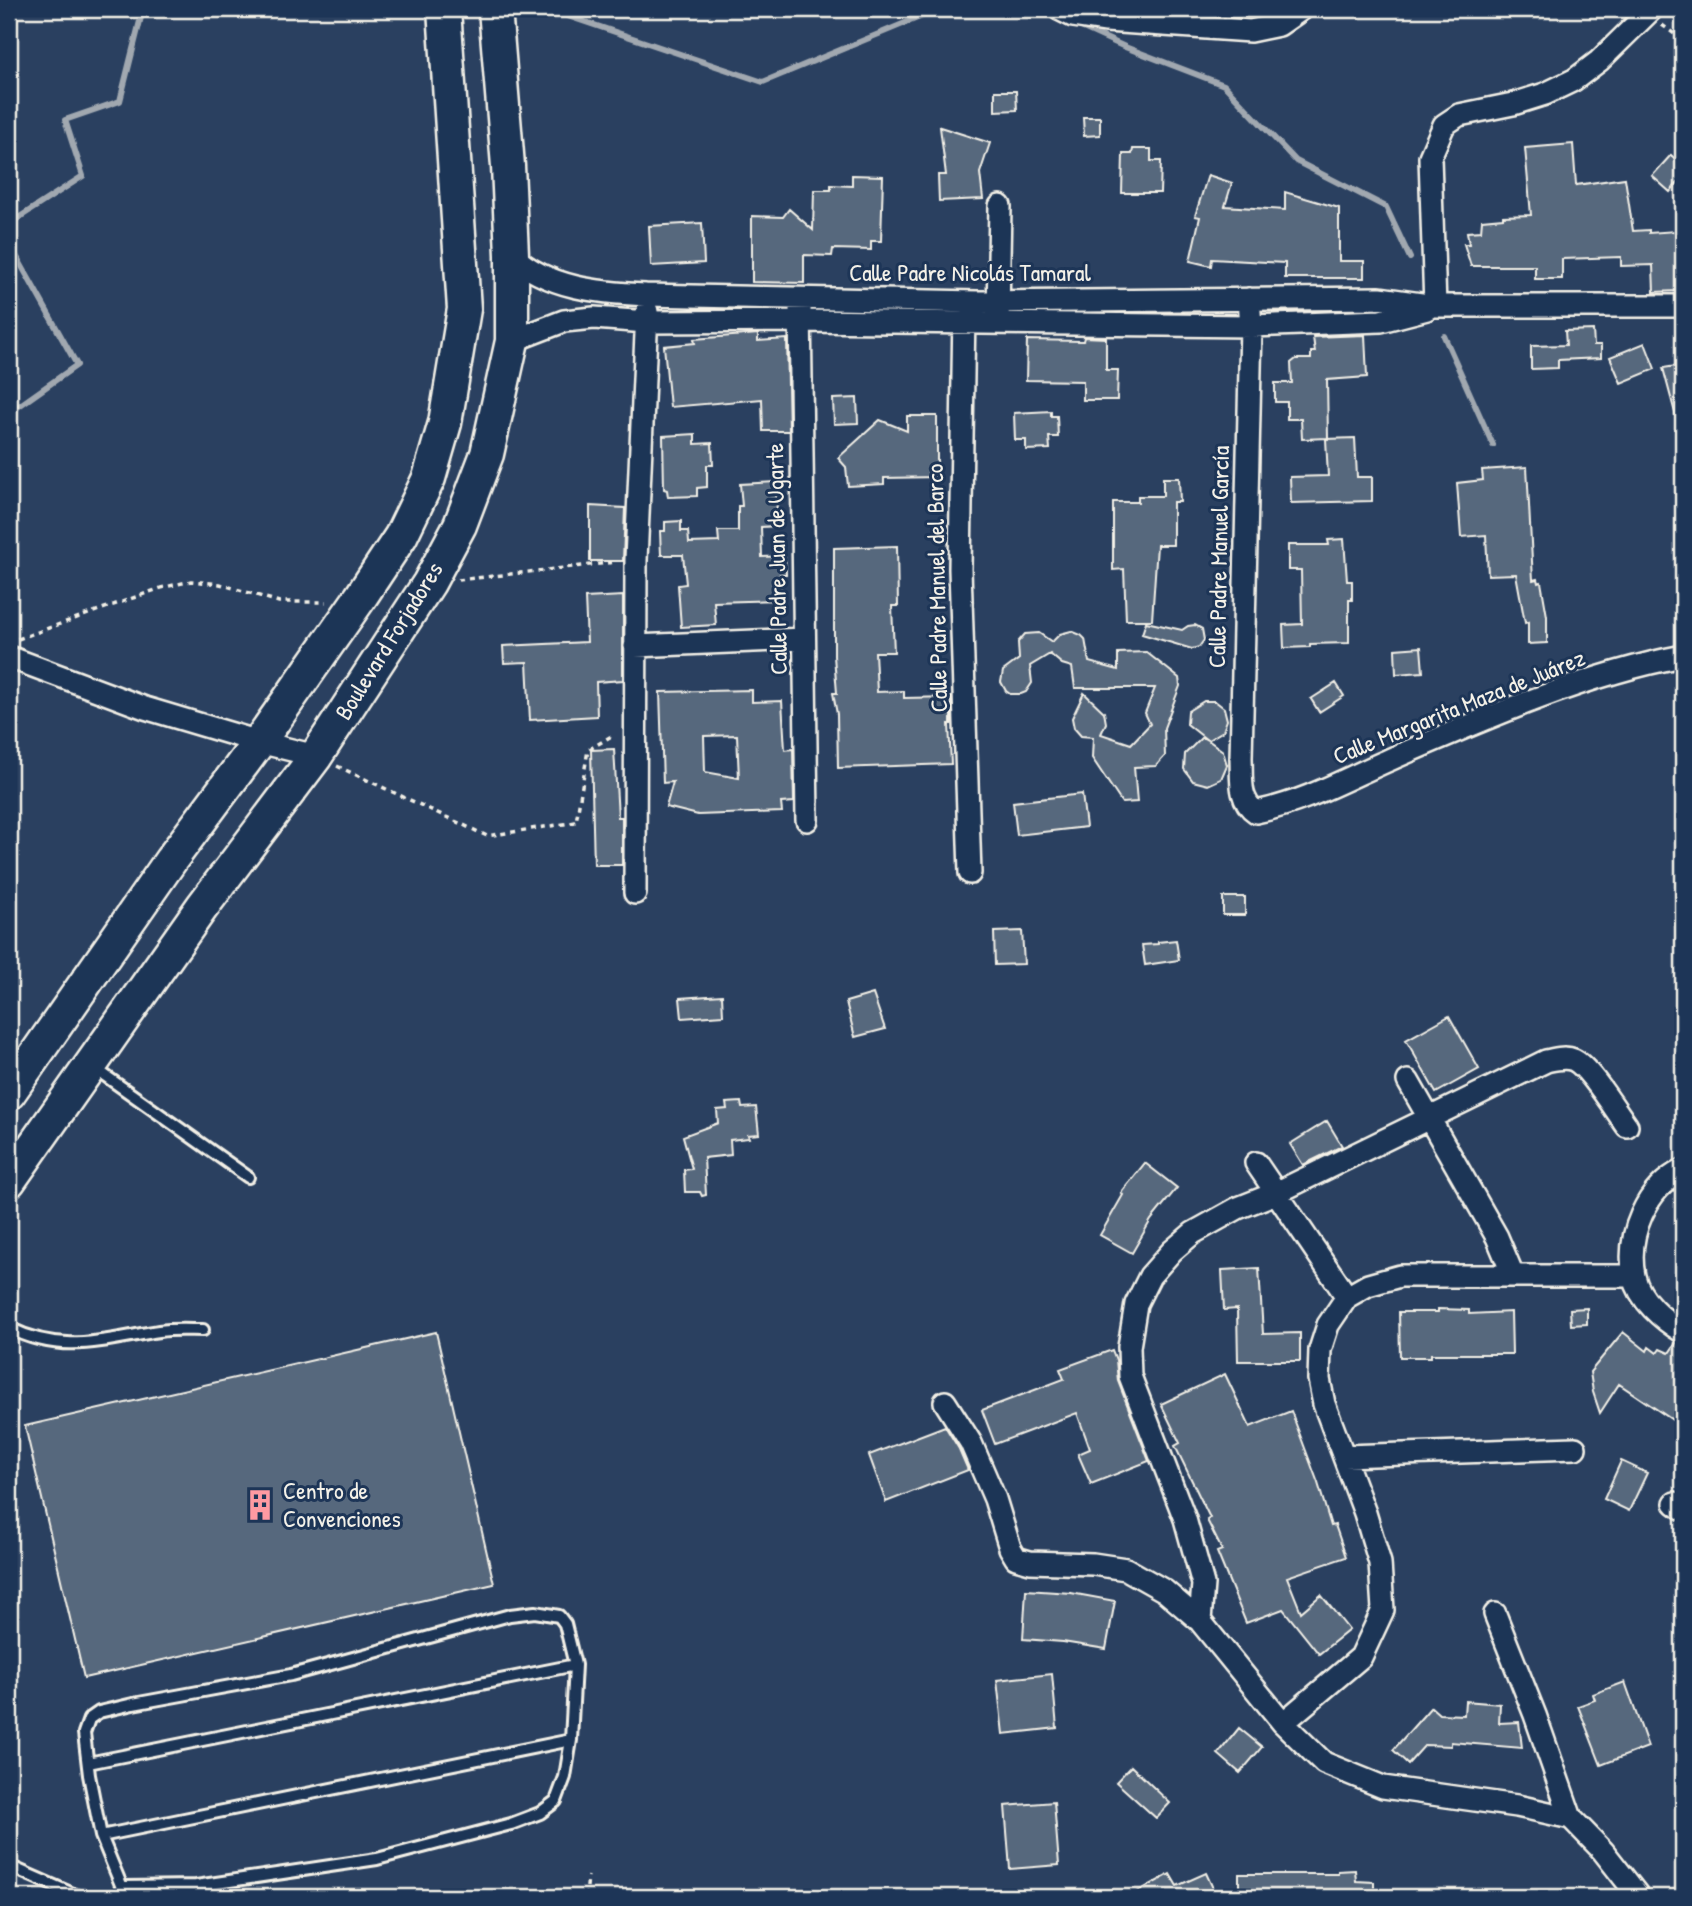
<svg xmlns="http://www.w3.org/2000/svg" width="1692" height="1906" viewBox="0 0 1692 1906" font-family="'Patrick Hand',sans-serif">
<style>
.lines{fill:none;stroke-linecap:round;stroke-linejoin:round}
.stream{stroke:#a1a8b0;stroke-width:6}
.building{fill:#56677d;stroke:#f4f1e8;stroke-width:2;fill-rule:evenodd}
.lane-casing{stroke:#f4f1e8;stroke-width:16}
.street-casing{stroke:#f4f1e8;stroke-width:26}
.secondary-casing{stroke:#f4f1e8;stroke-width:37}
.path{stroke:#f4f1e8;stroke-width:3.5;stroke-dasharray:5 5;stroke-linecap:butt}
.lane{stroke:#1d3557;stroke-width:10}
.street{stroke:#1d3557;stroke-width:21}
.secondary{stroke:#1d3557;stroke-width:32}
.labels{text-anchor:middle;stroke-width:6;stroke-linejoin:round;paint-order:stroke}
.street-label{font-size:24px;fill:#f4f1e8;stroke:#1d3557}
.poi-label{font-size:24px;fill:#f4f1e8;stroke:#1d3557;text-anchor:start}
</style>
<rect width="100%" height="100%" fill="#2a4060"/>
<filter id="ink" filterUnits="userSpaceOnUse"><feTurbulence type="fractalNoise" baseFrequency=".0143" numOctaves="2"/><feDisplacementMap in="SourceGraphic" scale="14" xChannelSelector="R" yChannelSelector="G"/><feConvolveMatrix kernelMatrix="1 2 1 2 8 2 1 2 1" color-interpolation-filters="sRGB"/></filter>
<g filter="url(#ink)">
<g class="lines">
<path class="stream" d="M547,9L763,82L939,9
M1043,9L1057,15
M1079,26L1125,47L1224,85L1296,161L1386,207L1410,258
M9,224L83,176L65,120L120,101L143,9
M9,243L77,365L9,413
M1444,336L1493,445"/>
</g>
<path class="building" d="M995,91H1016L1017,110L995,111Z
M1083,117H1100V135L1084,136Z
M940,127L990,143L980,173L983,199L939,201L938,175H946Z
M1573,144L1576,185L1625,178L1633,231L1649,230V233L1676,231L1678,291L1654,292L1653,265L1621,266V257L1562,259V279H1535V266H1471L1464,244H1469L1467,232L1481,231L1482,220L1503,218V216L1531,215L1525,148Z
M1133,149H1151V161H1161L1160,193H1122L1123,154H1132Z
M1671,155L1683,166V177L1670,192L1652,176Z
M852,175L883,176L881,241H871V250L833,249L832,256L804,255V283L752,282V216L783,217L789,209L813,230L814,190H831V185L852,186Z
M1208,175L1232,183L1225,206L1285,210V192L1339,208V261H1364V278H1285V263L1212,259L1211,266L1190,261L1200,217L1195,216Z
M702,223L704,263L651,266L649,226Z
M1593,330L1594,345H1601V358L1558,360V368L1531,369V346L1566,345L1565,331Z
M758,334V341L787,339L789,431H763L762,399L670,407L664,346L695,343L694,339Z
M1365,335L1367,377L1327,380L1328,438L1302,439L1301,419H1287V402H1275V383H1292L1291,363L1296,359H1311V352H1315L1313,337Z
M1084,337L1106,338V370H1118L1117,400H1083V381L1026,380L1027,340L1083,341Z
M1645,343L1655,369L1621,383L1610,357Z
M1683,365V423L1678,424L1663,368Z
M857,398L858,423L834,424L833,399Z
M1051,411V416H1057L1058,437H1049L1050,449L1026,450V440H1015L1014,413Z
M907,416H937V477L884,478V484L848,486L846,467L838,458L880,420L907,431Z
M695,434V444L712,443L713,465H707V487L697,488V496L668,497L667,490L664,489L663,436Z
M1355,438L1357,477H1372V501L1291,503L1290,477L1328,476L1326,439Z
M1527,467L1533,580L1537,579L1538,583L1541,582L1547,616V643L1528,644V622L1525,623L1516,574L1488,575L1486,535L1461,537L1457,483L1483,480L1482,470Z
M1163,478H1179L1180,502H1173V545H1157L1152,620H1126L1124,569L1113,570V502H1138V496H1163Z
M775,482L778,526L761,527L762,557L785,556L786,574H780L781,600L714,602L716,625L681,627L678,585L686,584L683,555H661L660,531H665V522L681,521V531H688L689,543L719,542L718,531H738V506H742L740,484Z
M590,506L625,508L623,561H590Z
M1344,539L1347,581H1352V600H1349V643L1310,644V647L1284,648L1283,625L1302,624L1301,570H1288V545H1329L1328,540Z
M897,546L898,606H892L894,652H875L877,692L904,691V698L951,697V724H949L951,764L838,768L837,714L833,693H837L834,656V548Z
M623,596V680L596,682L597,716L530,720L527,662L504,663L503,646L587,642L585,598Z
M1146,622L1182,630L1188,626L1195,625L1202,629L1204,640L1199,647L1192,649L1142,634Z
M1071,631L1081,635L1085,639L1089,662L1118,670V653L1146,652L1179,678L1180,686L1164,728L1165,756L1156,766L1134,767L1137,802L1122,803L1092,758L1093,737L1081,736L1074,728L1072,718L1084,693L1104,712L1106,723L1101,734L1131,744L1150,724L1145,713L1155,688H1075L1072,667L1062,664L1050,654L1030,666L1032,683L1026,692L1021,694H1010L1006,691L1001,682L1003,671L1019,659L1018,642L1025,634L1039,633L1052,642L1060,634Z
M1421,647L1423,672L1396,674L1395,649Z
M1336,683L1344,696L1319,712L1311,699Z
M752,690V702L782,701L785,750L793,749L794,802L781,803L782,812L698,815L666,807L673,782L663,783L660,692ZM737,735L739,778L705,772L704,736Z
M1204,701H1215L1224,708L1227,720L1223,731L1208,740L1223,751L1227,765L1221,779L1208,785L1193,781L1184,769L1185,754L1202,737L1207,740L1187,724L1188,711Z
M614,749L618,817H622V865H594L591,750Z
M1082,794L1086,827L1017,835L1013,802Z
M1223,897H1245V915H1223Z
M1022,931L1024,964L995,965L994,932Z
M1176,940L1179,960L1145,965L1142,945L1158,944V942Z
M873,994L885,1029L855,1037L846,1002Z
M722,995L723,1015L682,1018L680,998Z
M1449,1016L1479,1069L1436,1093L1406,1040Z
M741,1102L742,1108L756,1107L759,1134L748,1135L749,1138L730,1140L731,1155L704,1158L706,1195L702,1196L700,1192H685L684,1170L692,1169L683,1136L718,1123L717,1110L727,1109L726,1103Z
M1327,1121L1342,1146L1303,1165L1290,1144Z
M1145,1163L1177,1188L1151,1220L1132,1253L1100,1235L1123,1195L1121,1193Z
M1259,1268L1263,1334L1300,1333V1361H1238L1237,1309L1224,1310L1222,1270Z
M1587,1308V1324L1571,1325L1570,1309Z
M1438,1309L1469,1310V1314L1511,1312L1512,1354H1431V1357H1400L1399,1312H1438Z
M436,1332L494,1584L84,1678L25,1426Z
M1623,1332L1647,1351L1649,1347L1657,1353L1660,1349L1669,1353L1676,1343L1683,1345V1427L1619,1384L1600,1413L1593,1392L1590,1372Z
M1112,1350L1116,1360L1118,1381L1149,1461L1091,1484L1078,1454L1090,1449L1077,1413L995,1444L982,1410L1064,1379L1060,1369Z
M1225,1374L1250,1427L1291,1411L1318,1483L1331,1526L1335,1525L1346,1557L1287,1577L1301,1612L1321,1595L1349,1630L1319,1654L1283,1609L1246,1623L1217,1552L1222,1550L1207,1520L1210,1518L1175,1446L1180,1443L1161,1404Z
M945,1426L959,1449L968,1470L886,1502L869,1455Z
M1621,1461L1647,1473L1629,1511L1604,1499Z
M1026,1590L1071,1593L1115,1601L1106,1649L1063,1642L1023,1639Z
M1052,1674L1057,1728L1003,1734L997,1680Z
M1625,1682L1648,1747L1601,1765L1578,1706L1595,1700L1593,1694Z
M1465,1701L1500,1704L1499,1723L1519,1722L1522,1748L1451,1742V1746L1425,1745L1408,1764L1393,1750L1431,1707L1439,1714L1464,1715Z
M1239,1728L1262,1747L1240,1773L1218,1754Z
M1131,1766L1170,1803L1156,1818L1116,1782Z
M1054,1802L1059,1865L1010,1869L1005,1806Z
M1355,1870L1356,1881L1374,1882V1897H1239V1874H1338V1871Z
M1206,1873L1217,1897H1128L1170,1874L1177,1886Z"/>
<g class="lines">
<defs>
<path id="lane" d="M93,1067L248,1177
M9,1328C63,1355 103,1340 159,1331C173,1329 188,1330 203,1330
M88,1763L575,1665
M101,1836L571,1740
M9,1866L80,1897
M124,1887L196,1886L377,1859L511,1824L540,1813L556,1801L565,1777L571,1740L575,1665L565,1624L559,1616L535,1612L510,1615L291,1675L133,1704L99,1712L89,1719L84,1733L89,1775L101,1836L126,1897"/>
<path id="street" d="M1059,9L1073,16L1106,21L1250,31L1279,25L1302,9
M512,255C546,288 601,293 646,295L977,302L1380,298L1435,306H1683
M1249,299L1251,326L1241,758C1242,778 1238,800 1256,812C1307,802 1351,776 1398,756C1488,717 1587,674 1683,656
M800,306L807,820
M1435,306L1430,157L1444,125L1459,115L1513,104L1545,94L1574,80L1599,61L1652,9
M964,310L960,569L970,873
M998,314L1000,206
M512,341L564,321L594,318L647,322L801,321L1251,326L1381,321L1427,309
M635,646L804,639
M9,657L145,708L259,742L316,756
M635,893L636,560L647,311
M1408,1081L1497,1237L1513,1275
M1256,1163L1347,1297
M1683,1170C1646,1188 1626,1235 1634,1276C1639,1300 1663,1320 1683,1332
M945,1402L971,1443L995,1499L1010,1548L1016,1558L1030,1562L1093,1564L1126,1569L1165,1591L1200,1621L1283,1723L1324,1763L1383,1787L1517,1806L1571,1818L1603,1851L1639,1897
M1345,1456L1575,1448
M1675,1503L1683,1509
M1495,1614L1535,1715L1571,1818
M1200,1621L1203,1584L1185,1519L1130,1376L1129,1347L1136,1304L1150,1276L1172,1251L1193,1233L1238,1208L1276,1193L1546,1061C1555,1059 1565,1056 1574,1060C1589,1067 1616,1111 1627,1126
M1283,1723L1361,1657L1383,1610L1380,1563L1365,1513L1324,1404L1319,1379L1320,1350L1328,1325L1347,1297L1368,1285L1400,1276H1634"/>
<path id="secondary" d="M9,1093L171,860L259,742L360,598L401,536L429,478L445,423L464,309L444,9
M9,1181L202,907L316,756L429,583L460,525L487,454L512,341V255L508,166L495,9"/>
</defs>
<use href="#lane" class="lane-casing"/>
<use href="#street" class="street-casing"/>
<use href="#secondary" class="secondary-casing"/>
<path class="path" d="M1662,25L1683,40
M458,580L617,562
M18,639L161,588L191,581L220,584L279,602H326
M337,766L487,836L576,822L588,750L615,734
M586,1897L588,1876"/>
<use href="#lane" class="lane"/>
<use href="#street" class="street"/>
<use href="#secondary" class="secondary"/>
</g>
</g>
<defs>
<symbol id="building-bare" viewBox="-9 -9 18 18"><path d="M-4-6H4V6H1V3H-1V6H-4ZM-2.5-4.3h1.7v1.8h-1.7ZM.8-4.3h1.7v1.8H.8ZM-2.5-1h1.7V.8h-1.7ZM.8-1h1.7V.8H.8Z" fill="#ff9aa2" stroke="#1d3557" stroke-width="2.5" paint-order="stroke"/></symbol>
</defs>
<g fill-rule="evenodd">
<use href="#building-bare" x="238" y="1483" width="44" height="44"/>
</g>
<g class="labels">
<g class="street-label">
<text x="970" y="281">Calle Padre Nicolás Tamaral</text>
<text transform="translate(1219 557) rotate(-89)" y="8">Calle Padre Manuel García</text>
<text transform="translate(777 559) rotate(-91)" y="8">Calle Padre Juan de Ugarte</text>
<text transform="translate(937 588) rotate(-91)" y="8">Calle Padre Manuel del Barco</text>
<text transform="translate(389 641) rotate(-58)" y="8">Boulevard Forjadores</text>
<text transform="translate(1459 707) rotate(-22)" y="8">Calle Margarita Maza de Juárez</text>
</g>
<g class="poi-label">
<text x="283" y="1499">Centro de<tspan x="283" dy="28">Convenciones</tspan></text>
</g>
</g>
<rect width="1692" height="1906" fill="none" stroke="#1d3557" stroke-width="35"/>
<rect x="18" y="18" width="1657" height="1871" fill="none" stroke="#f4f1e8" stroke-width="2.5" filter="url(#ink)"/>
</svg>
